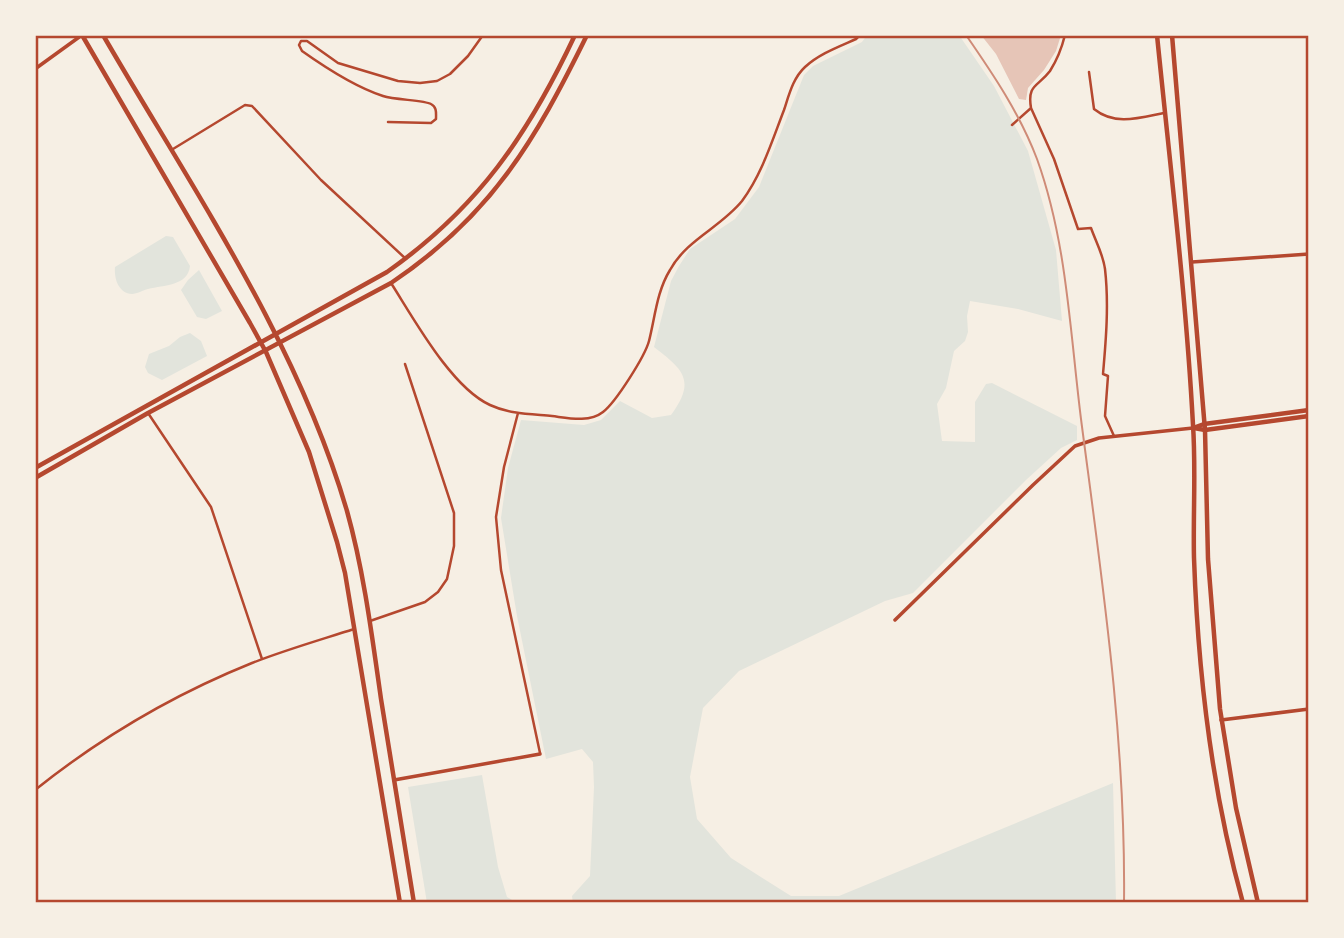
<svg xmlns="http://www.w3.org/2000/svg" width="1344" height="938" viewBox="0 0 1344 938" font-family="Cabin,sans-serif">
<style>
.green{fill:#e2e4dc}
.building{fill:#e6c5b7}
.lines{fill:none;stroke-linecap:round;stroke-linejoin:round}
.pedestrian{stroke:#b5482f;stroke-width:2.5}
.minor{stroke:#b5482f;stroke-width:2.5}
.tertiary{stroke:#b5482f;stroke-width:3.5}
.secondary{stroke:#b5482f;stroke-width:4.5}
.primary{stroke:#b5482f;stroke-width:4.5}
.rail{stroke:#cf8b77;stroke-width:2}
.neatline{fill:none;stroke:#b5482f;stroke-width:2.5}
</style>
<rect width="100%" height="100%" fill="#f6efe4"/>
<path class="green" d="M867,35H959L994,86L1028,151L1056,250L1062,321L1018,309L970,301L967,316L968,332L965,341L954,351L946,388L937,404L942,441L975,442V402L986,384L992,383L1077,426V440L1061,448L1026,480L913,593L885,601L739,671L703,708L690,777L697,819L731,858L791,896H839L1113,783L1116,903H573L572,896L590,876L594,787L593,762L582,749L546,759L517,616L501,518L508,468L521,420L584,425L601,420L620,401L652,418L671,415C696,381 684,370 654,347L671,281L679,266L690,249L735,219L759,187L804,75L813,66L862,42Z
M166,236L173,237L190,266C188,286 164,285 148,289C143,290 137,294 132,294C118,293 114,278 115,267Z
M199,270L222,311L206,319L197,317L181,290L188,280Z
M190,333L201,341L207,356L162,380L148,373L145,367L149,354L169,346L180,337Z
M482,775L498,867L507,897L517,903H427L408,787Z"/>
<path class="building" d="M981,35H1061L1056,51L1044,70L1028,88L1026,100L1019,99L996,54Z"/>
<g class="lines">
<path class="pedestrian" d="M173,149L245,105L252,106L321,180L406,259
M370,621L425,602L438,592L447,579L454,546V513L405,364"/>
<path class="minor" d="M566,35L574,38
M1065,35C1062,47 1057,60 1050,71C1038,87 1027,84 1031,108L1054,159L1078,229L1091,228C1096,242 1103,254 1105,269C1109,304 1106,340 1103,374L1108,376L1105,416L1114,436
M1089,72L1094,109C1115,126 1139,118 1164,113
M388,122L431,123L436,119C436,113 437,107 431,104C424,100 395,100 383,96C355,87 326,68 302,51L299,45L301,41H307L338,63L398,81L420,83L437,81L450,74L468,56L483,35
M1012,125L1031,108
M391,283C414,319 451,387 490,405C509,414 531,414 552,416C568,418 589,423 603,412C616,402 645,356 649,341C655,317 657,291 670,270C687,239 720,228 742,201C762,174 772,141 784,110C789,95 793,78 805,67C819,54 838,47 856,39L860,35
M148,413L211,507L262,659
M518,413L504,467L496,517L501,570L540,753
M35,790C100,738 175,694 252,663C285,650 320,640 354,629"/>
<path class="tertiary" d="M35,69L82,35
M1192,262L1309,254
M895,620L1033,485L1075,446L1099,438L1193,428
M1221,720L1309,709
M394,780L540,754"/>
<path class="secondary" d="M1193,428L1204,424L1309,410
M1194,428L1205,430L1309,416"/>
<path class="primary" d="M82,35L250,323L266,352L309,452L337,542L345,573L400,903
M103,35C191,187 297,340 347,511C364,572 372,636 381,699C392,767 403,835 414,903
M1157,35C1170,165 1186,295 1193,425C1196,469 1193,514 1194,558C1198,673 1212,792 1243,903
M1172,35L1205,430L1208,559L1220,709L1236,808L1258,903
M35,468L387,272C478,208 528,135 575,35
M35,478L148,413L391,283C491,216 535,141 587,35"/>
<path class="rail" d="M966,35C993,74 1020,114 1037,159C1067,242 1070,332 1081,419C1102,580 1126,740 1124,903"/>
</g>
<rect width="1344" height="938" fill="none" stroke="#f6efe4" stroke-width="74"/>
<rect x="37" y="37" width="1270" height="864" class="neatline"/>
</svg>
